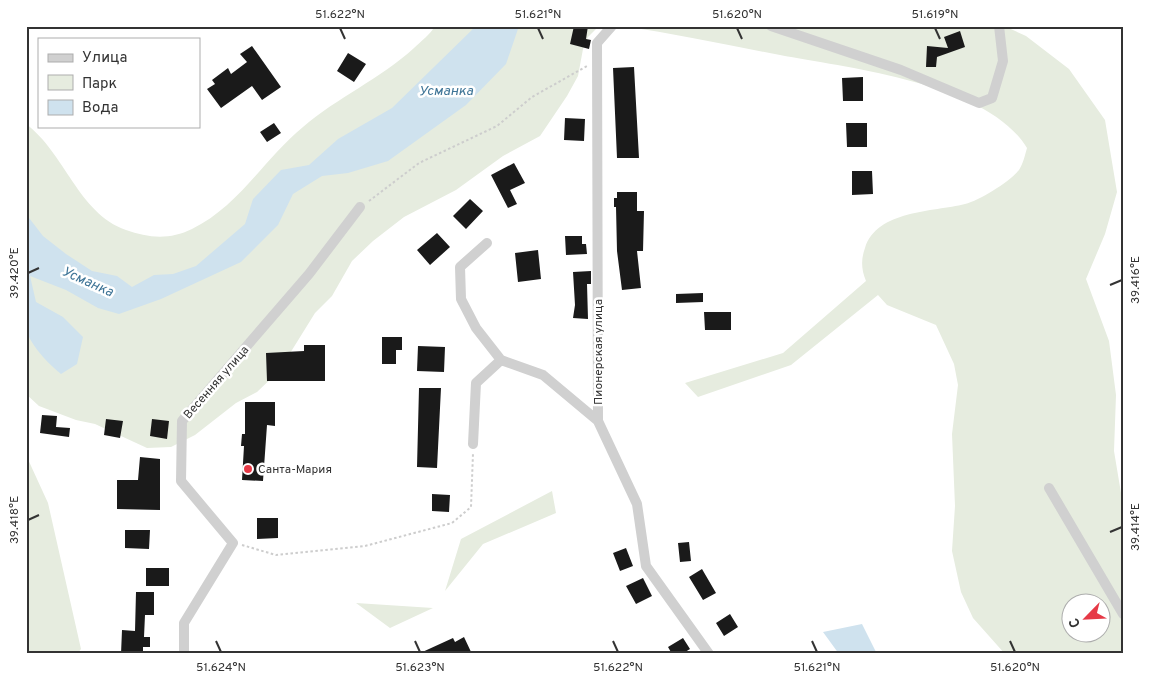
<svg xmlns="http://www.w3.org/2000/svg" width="1149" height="680" viewBox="0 0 1149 680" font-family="Overpass,sans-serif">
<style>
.green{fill:#e6ecdf;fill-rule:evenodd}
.water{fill:#cfe2ee}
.building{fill:#1a1a1a}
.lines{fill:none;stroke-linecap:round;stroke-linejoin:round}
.path{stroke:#cdcdcd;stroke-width:2;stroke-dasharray:2.5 2.5;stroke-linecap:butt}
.street{stroke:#d0d0d0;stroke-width:10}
.ticks{fill:none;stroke:#333;stroke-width:2}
.poi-dot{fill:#e63946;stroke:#fff;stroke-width:2}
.labels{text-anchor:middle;stroke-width:5;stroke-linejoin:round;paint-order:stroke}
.street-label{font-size:12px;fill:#333;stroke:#fff}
.poi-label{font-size:12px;fill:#333;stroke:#fff;text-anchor:start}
.water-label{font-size:14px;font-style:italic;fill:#3f7597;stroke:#fff}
.neatline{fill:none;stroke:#333;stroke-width:2}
.ticks-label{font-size:12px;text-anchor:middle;fill:#333}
</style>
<rect width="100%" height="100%" fill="#fff"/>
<path class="green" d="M435,26H606L596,29L588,37L583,49L578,76L567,96L540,136L503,156L456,190L404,217L373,241L352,261L332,296L315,313L279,371L257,392L236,403L195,435L171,447L147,448L95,424L76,420L39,406L26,394V124C65,153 78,213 126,230C148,238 170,240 192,229C239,206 264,159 303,127C338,97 380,79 414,48C421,41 430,35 435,26Z
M623,26H852L856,29L864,26H1004L1026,36L1069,69L1105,120L1117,192L1105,234L1086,279L1109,341L1116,395L1114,451L1123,505V654H1005L973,618L961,592L952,551L955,506L952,434L958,385L954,364L936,325L887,305L878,295L791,365L698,397L685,383L783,353L866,281C861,269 861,259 865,248C877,210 933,212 965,204C980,200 1009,182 1019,170C1023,164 1025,155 1027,148C988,83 849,68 780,55C727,45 676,34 623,26ZM1072,602H1102V632H1072Z
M26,455L48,503L81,649L77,654H26Z
M552,491L556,513L483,544L445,591L461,539Z
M356,603L433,608L390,628Z"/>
<path class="water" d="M476,26H519L506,64L466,105L388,161L348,173L322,176L293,194L278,225L241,262L161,299L119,314L98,308L66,290L30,276L36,302L63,317L83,337L77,364L61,374C49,364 38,353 30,339C21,321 26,239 26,214L43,236L66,254L92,271L117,276L132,287L154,275L173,274L196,266L245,224L253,199L281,170L309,165L338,139L392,108Z
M862,624L877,654H839L823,632Z"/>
<path class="building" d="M574,26H588L586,39L591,40L589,49L570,44Z
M960,31L965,47L937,57L936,67H926L927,46L948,48L944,37Z
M252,46L281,87L262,100L252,86L221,108L207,89L215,84L212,80L228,68L231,74L247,62L240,54Z
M348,53L366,64L354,82L337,71Z
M634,67L639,158H617L613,68Z
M863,77V101H843L842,78Z
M565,118L585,119L584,141L564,140Z
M274,123L281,133L267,142L260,132Z
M846,123H867V147H847Z
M514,163L525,183L510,190L517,204L508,208L491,175Z
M852,171H872L873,194L852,195Z
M617,192H637V211H644L643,251H637L641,288L622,290L617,251L616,207H614V198H617Z
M470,199L483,211L466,229L453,216Z
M437,233L450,247L430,265L417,250Z
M565,236H582V244H586L587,254L566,255Z
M538,250L541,279L518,282L515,253Z
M591,271V284H587L588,319L573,318L575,305L573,272Z
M703,293V302L676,303V294Z
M704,312H731V330H705Z
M382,337H402V350H396V364H382Z
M304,345H325V381H267L266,353L304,351Z
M418,346L445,347L444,372L417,371Z
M419,388H441L437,468L417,467Z
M245,402H275V426L267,425L263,481L242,480L244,446H241L242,434H245Z
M42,415L57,416L56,427L70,428L69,437L40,433Z
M106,419L123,421L120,438L104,435Z
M152,419L169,421L167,439L150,436Z
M140,457L160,459V510L117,509V480H138Z
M432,494L450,495L449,512L432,511Z
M257,518H278V538L257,539Z
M125,530H150L149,549L125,548Z
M689,542L691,561L680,562L678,543Z
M626,548L633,566L620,571L613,553Z
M146,568H169V586H146Z
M702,569L716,593L703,600L689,577Z
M643,578L652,596L636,604L626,586Z
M136,592H154V615H145L144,637H150V647H143V654H121L122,630L135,631Z
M730,614L738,627L724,636L716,623Z
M464,637L472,654H418L453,638L455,642Z
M683,638L690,649L682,654H672L668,647Z"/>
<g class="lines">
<path class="path" d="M369,201L419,163L497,126L532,97L587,66
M242,545L276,555L365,546L452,523L471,507L473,453"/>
<path class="street" d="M612,26L597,43L598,421L637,504L646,566L709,654
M771,26L901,70L979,103L992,98L1003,61L999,26
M487,243L460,267L461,299L476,328L501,360L543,375L598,421
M473,444L476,383L501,360
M1049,488L1123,614
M184,654V623L233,543L181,481L182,421L309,274L360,207"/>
</g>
<path class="ticks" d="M340,28L345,39M538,28L543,39M737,28L742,39M935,28L940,39M28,273L39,268M1110,285L1122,280M28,520L39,515M1110,532L1122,527M216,641L221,652M415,641L420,652M613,641L618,652M812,641L817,652M1010,641L1015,652"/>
<circle class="poi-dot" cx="248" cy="469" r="5"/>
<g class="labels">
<g class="street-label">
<text transform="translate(598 352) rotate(-90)" y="4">Пионерская улица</text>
<text transform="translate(216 382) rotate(-49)" y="4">Весенняя улица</text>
</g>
<g class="poi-label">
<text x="258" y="473">Санта-Мария</text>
</g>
<g class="water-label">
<text x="446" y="95">Усманка</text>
<text transform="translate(88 281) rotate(24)" y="5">Усманка</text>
</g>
</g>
<rect width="1149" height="680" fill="none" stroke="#ffffff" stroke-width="55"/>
<rect x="38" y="38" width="162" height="90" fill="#ffffff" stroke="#adadad"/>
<rect x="48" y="54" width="25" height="8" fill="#d0d0d0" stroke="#adadad"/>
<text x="82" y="62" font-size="15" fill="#333333">Улица</text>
<rect x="48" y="75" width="25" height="15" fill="#e6ecdf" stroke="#adadad"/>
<text x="82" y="88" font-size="15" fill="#333333">Парк</text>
<rect x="48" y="100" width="25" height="15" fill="#cfe2ee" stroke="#adadad"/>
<text x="82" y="112" font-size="15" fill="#333333">Вода</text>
<g transform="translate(1086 618) rotate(246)"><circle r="24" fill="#ffffff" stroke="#adadad"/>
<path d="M0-4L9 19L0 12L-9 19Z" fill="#e63946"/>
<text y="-8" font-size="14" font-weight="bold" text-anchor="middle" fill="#333333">С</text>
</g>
<rect x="28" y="28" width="1094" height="624" class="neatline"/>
<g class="ticks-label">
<text x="340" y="18">51.622°N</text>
<text x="538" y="18">51.621°N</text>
<text x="737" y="18">51.620°N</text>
<text x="935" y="18">51.619°N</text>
<text transform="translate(14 273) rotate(-90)" y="4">39.420°E</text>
<text transform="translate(1135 280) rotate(-90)" y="4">39.416°E</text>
<text transform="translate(14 520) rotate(-90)" y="4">39.418°E</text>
<text transform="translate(1135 527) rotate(-90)" y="4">39.414°E</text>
<text x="221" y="671">51.624°N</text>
<text x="420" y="671">51.623°N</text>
<text x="618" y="671">51.622°N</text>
<text x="817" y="671">51.621°N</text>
<text x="1015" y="671">51.620°N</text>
</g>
</svg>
